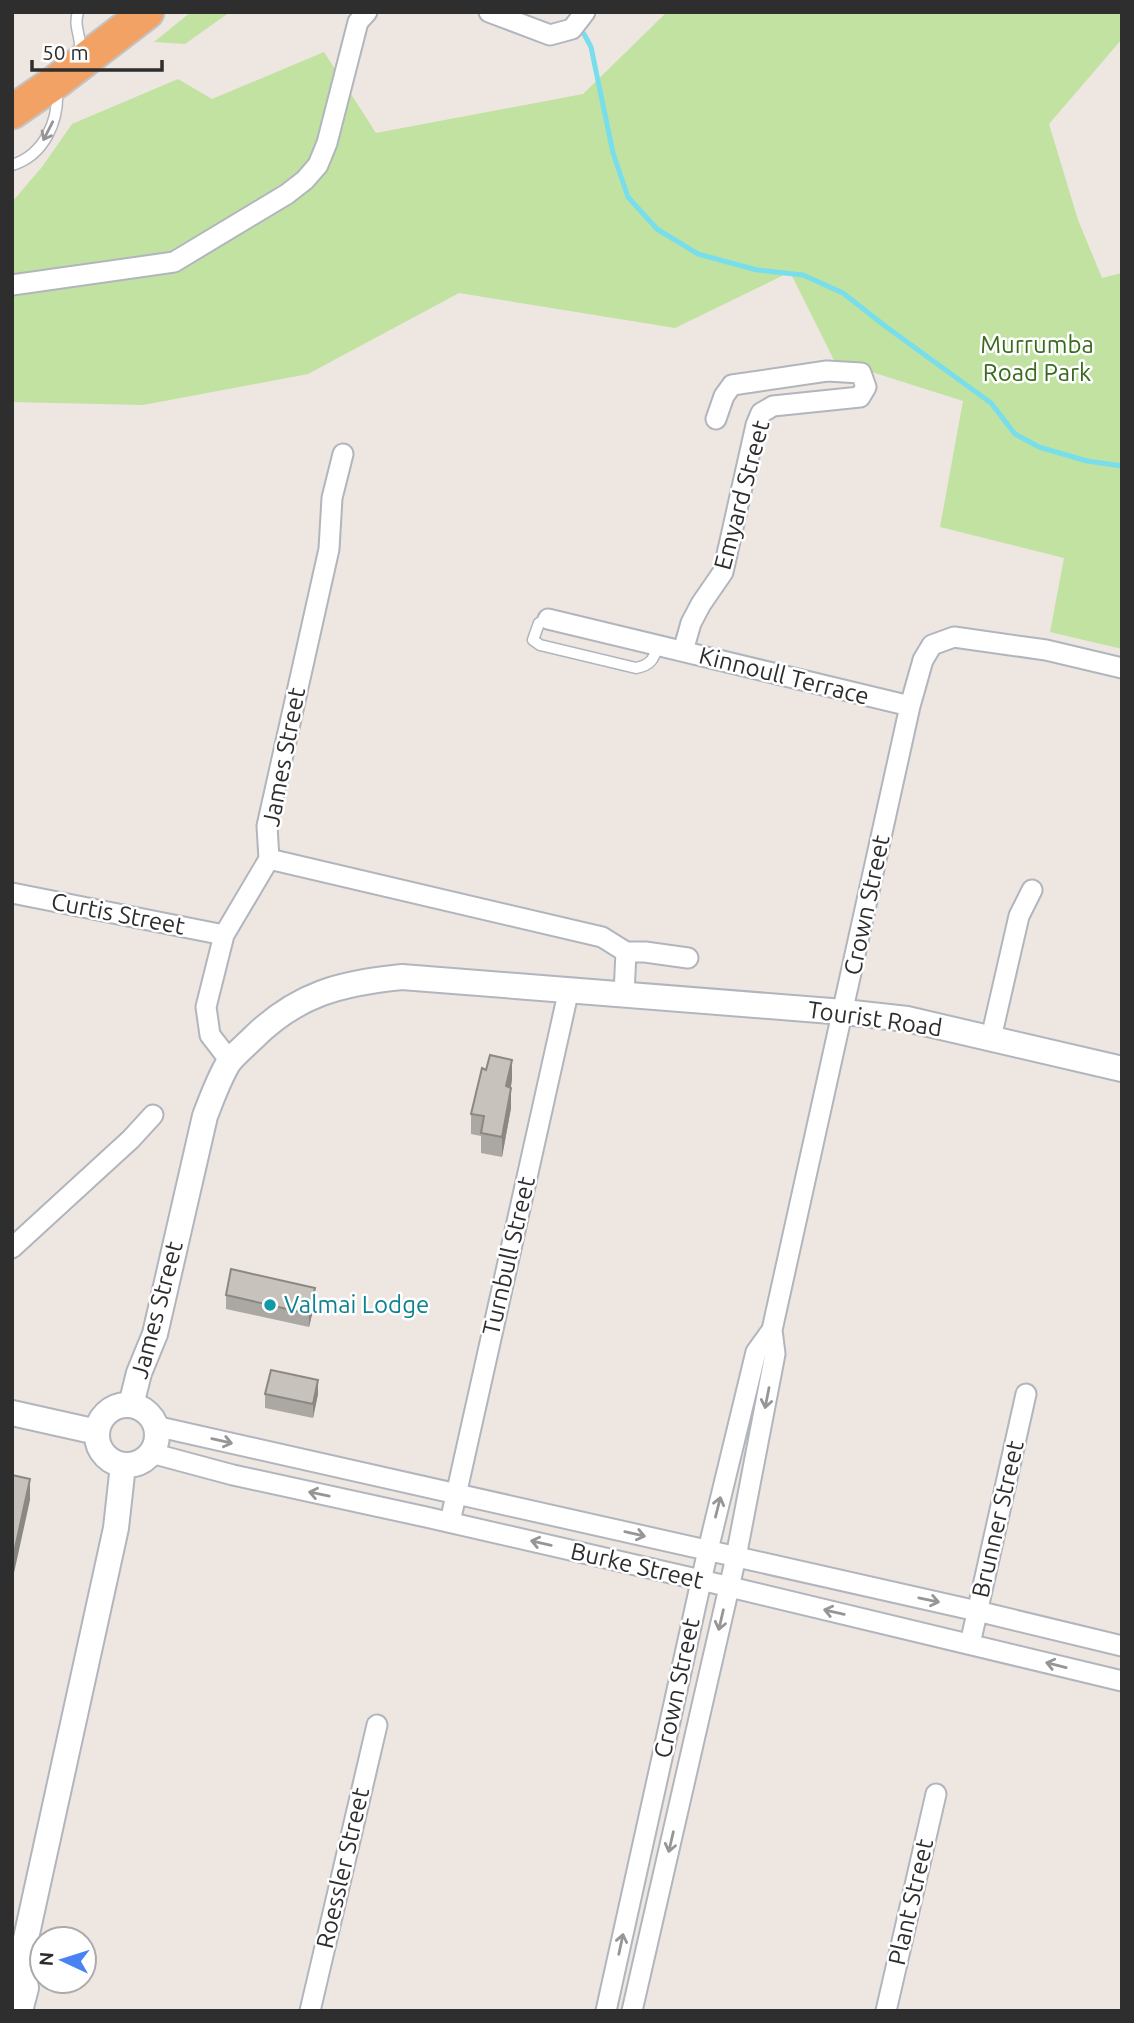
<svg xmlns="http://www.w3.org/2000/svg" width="1134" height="2023" viewBox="0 0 1134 2023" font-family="Ubuntu,sans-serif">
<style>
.green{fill:#c1e2a0}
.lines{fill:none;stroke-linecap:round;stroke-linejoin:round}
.stream{stroke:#79deeb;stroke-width:5}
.service-casing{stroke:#b1b5bd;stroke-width:13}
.minor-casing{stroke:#b1b5bd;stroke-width:23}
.tertiary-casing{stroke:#b1b5bd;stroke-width:28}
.trunk-casing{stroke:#c4c4c4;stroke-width:37}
.service{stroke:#fff;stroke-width:10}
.minor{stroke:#fff;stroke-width:19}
.tertiary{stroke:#fff;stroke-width:24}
.trunk{stroke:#f2a265;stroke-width:33}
.wall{fill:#aba7a2}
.shaded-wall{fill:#8b8884}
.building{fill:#c7c2bc;stroke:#8b8884;stroke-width:2}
.oneway{stroke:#969696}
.culture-dot{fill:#0f9aa8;stroke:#fff;stroke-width:2.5}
.labels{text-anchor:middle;stroke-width:5;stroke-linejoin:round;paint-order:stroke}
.park-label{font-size:24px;fill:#3a6a1e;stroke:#fff}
.street-label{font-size:24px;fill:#2e2e2e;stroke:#fff}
.culture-label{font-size:24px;fill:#0d838f;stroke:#fff;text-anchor:start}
</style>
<rect width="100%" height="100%" fill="#eee6e1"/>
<path class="green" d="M191,12H230L185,44L154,42Z
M667,12H1122V39L1049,124L1078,220L1102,278L1122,273V649L1050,632L1064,558L940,527L963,401L834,360L790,272L675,328L459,293L308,374L143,405L12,402V202L42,167L72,124L178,79L212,99L324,52L376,133L583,94Z"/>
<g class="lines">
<path class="stream" d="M584,34L591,47L613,153L628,197L657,229L698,254L757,270L803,275L843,293L885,326L991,403L1015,434L1039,447L1087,461L1122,466"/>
<defs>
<path id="service" d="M78,12C73,28 82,36 80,52
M12,165C45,155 59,120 57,89
M548,619L539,623L533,640L540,645L636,668C651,665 654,659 658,645"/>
<path id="minor" d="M489,12L550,35L572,29L585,12
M12,285L174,262L287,194L305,180L318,165L327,143L358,22L367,12
M548,619L910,706
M683,651L691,623L701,604L723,572L756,425L761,413L773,406L860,397L866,387L861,373L827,371L732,385L724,396L716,419
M269,859L602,937L626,952L624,994
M12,893L224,935
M626,952H645L688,958
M991,1038L1019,916L1032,890
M230,1061L210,1035L206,1007L224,935L269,859L267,826L329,549L332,498L343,454
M12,1248L131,1139L153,1115
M155,1426L977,1611L1122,1646
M151,1453L233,1475L426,1517L701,1580L1122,1681
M450,1522L569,989
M970,1644L1026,1394
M310,2011L377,1725
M606,2011L708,1550L756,1352L772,1330
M632,2011L736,1557L775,1354L772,1330L910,706L923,660L932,645L954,637L1046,650L1122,668
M886,2011L936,1794"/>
<path id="tertiary" d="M131,1405L139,1373L155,1334L205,1116C212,1098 219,1078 229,1062C235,1054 245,1046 252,1039C297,994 341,983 402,977L844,1012L907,1019L1122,1069
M97 1435a30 30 0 1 1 60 0a30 30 0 1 1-60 0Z
M12,1413L97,1432
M12,1977L21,1961L116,1528L123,1465
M20,2011L26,1988L21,1961"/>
<path id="trunk" d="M12,112L57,81L147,12"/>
</defs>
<use href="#service" class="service-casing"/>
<use href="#minor" class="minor-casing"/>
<use href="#tertiary" class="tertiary-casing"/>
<use href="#trunk" class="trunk-casing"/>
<use href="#service" class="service"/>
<use href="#minor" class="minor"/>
<use href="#tertiary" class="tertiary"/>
<use href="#trunk" class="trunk"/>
</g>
<path class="wall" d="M512,1080L511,1087V1108L502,1157L481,1153V1136L471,1134V1114Z
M226,1295L315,1302L309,1327L226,1309Z
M265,1394H318L313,1418L265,1408Z"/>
<path class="shaded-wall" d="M512,1060V1080L506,1107V1086Z
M511,1088V1108L502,1157V1137Z
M315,1288V1302L309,1327V1314Z
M318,1380V1394L313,1418V1404Z
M30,1479V1500L12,1582V1562Z"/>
<path class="building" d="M490,1055L512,1060L506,1086L511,1088L502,1137L481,1133L484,1116L471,1114L482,1068L486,1070Z
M231,1269L315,1288L309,1314L226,1295Z
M271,1370L318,1380L313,1404L265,1394Z
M12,1475L30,1479L12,1562Z"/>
<defs><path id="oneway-shaft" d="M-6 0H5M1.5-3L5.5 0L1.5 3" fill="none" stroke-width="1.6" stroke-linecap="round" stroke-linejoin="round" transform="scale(1.75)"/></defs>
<g class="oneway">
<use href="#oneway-shaft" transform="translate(48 131) rotate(117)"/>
<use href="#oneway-shaft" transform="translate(767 1398) rotate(101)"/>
<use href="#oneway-shaft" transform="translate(222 1441) rotate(13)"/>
<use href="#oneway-shaft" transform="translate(319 1494) rotate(-168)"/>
<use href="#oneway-shaft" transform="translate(718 1507) rotate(-76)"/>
<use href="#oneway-shaft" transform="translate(635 1534) rotate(13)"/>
<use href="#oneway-shaft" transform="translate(541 1543) rotate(-167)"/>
<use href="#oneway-shaft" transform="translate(929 1600) rotate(12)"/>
<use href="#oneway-shaft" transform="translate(834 1612) rotate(-167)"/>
<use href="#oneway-shaft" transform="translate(721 1620) rotate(103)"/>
<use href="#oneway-shaft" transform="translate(1056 1665) rotate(-166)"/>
<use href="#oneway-shaft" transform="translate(671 1842) rotate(103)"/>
<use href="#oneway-shaft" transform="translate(621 1944) rotate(-78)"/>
</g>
<circle class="culture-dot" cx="270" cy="1305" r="7"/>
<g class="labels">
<g class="park-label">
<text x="1037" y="353">Murrumba<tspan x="1037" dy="28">Road Park</tspan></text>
</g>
<g class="street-label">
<text transform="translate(742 495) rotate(-75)" y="8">Emyard Street</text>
<text transform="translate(784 676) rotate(14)" y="8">Kinnoull Terrace</text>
<text transform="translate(284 757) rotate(-79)" y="8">James Street</text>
<text transform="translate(867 905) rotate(-78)" y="8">Crown Street</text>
<text transform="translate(118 914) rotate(11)" y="8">Curtis Street</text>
<text transform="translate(875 1019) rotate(8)" y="8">Tourist Road</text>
<text transform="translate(509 1256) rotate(-77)" y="8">Turnbull Street</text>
<text transform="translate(157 1310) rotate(-75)" y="8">James Street</text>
<text transform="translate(998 1519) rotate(-77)" y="8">Brunner Street</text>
<text transform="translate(637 1566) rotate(13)" y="8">Burke Street</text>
<text transform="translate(677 1688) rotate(-78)" y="8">Crown Street</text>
<text transform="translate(343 1868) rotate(-77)" y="8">Roessler Street</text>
<text transform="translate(911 1902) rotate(-77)" y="8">Plant Street</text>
</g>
<g class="culture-label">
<text x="284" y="1313">Valmai Lodge</text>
</g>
</g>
<rect width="1134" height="2023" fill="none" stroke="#2e2e2e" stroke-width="28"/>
<g transform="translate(63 1960) rotate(274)"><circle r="33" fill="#ffffff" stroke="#ababab" stroke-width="2"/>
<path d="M0-5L12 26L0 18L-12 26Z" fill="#4983f3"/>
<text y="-10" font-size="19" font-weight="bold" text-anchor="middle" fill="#2e2e2e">N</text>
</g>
<path d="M32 60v10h130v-10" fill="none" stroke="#2e2e2e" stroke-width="3.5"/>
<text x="42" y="60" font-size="21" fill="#2e2e2e" stroke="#ffffff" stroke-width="5" paint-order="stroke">50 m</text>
</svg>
